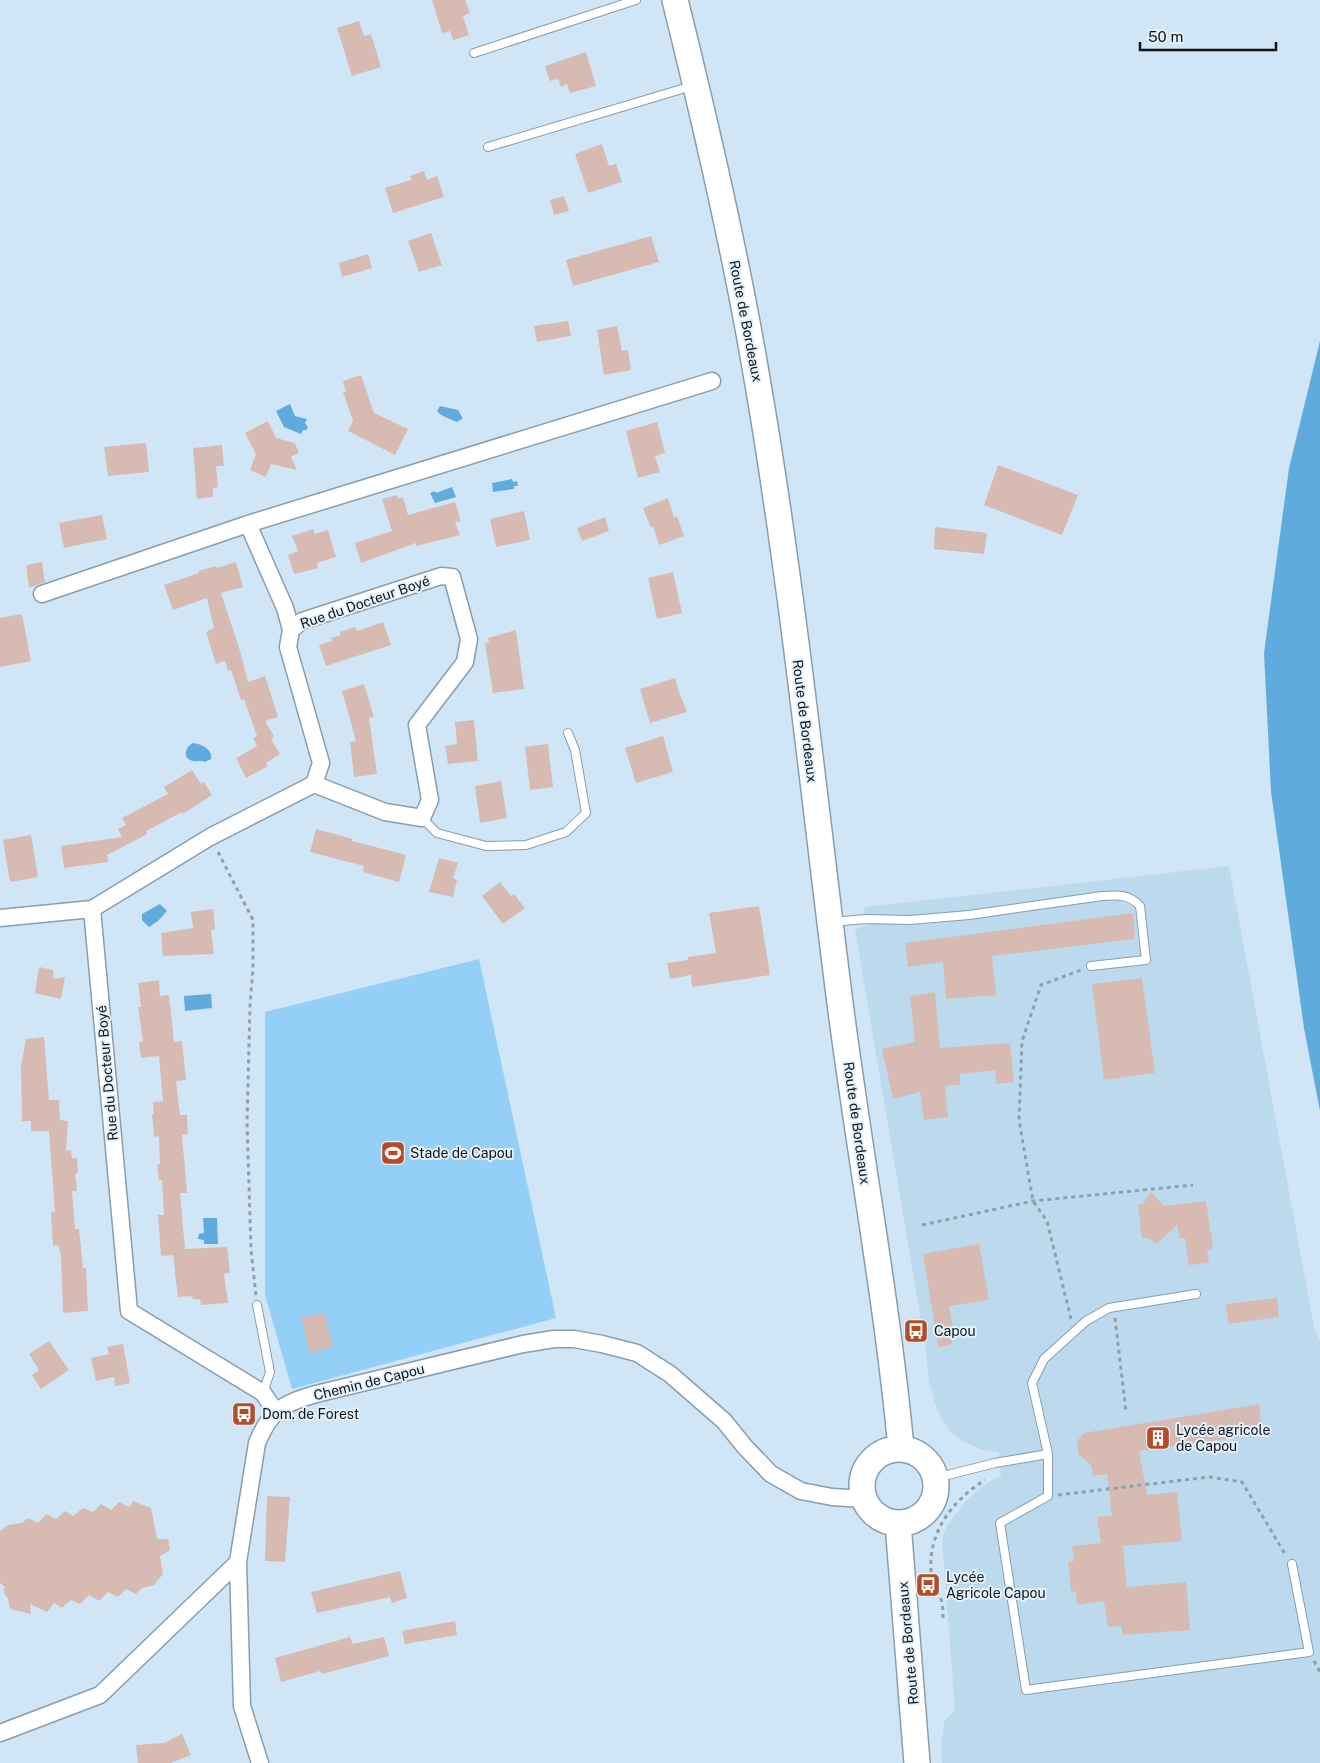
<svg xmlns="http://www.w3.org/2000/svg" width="1320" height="1763" viewBox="0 0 1320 1763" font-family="'Public Sans',sans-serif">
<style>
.built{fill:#bcd9ed}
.green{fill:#94cff8}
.water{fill:#5fabde}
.building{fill:#d7bbb3}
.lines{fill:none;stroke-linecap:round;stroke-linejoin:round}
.service-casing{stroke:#889dad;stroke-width:10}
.minor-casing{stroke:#889dad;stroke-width:19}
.primary-casing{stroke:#889dad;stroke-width:28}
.path{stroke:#8e9fad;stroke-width:3;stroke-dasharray:4 4;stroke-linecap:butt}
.service{stroke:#fff;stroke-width:8}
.minor{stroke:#fff;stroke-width:16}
.primary{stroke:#fff;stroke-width:25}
.labels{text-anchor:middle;stroke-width:4;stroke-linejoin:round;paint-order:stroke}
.street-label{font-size:14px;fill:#0d151b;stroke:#e5f2fc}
.poi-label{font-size:14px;fill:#0d151b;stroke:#e5f2fc;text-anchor:start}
</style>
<rect width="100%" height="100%" fill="#d0e6f7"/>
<path class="built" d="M1229,866L1314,1327L1320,1342V1763H942L941,1743L945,1720L955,1710L942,1539L947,1526L966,1501L982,1487L1001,1475L999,1452L980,1449L961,1440L951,1433L939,1414L934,1401L929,1381L925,1344L855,930L867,925L864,907Z"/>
<path class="green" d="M479,959L556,1318L292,1389L265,1295V1012Z"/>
<path class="water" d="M1320,341V1111L1304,1028L1271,792L1264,653L1289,468Z
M290,404L295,416L307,419L305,423L308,428L306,430H303L301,434L284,427L276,411Z
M440,406L458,410L462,417V419L457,422C452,420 439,415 437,411Z
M512,479L513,482L517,481L518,486H514V489L493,492L492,483Z
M452,487L456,497L435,503L430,493L435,491L436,493Z
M193,743C201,744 213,749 211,759L205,762C201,760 198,762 193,761C182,759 185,747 193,743Z
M160,904L167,911L158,921L149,927L142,920V914Z
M211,994L212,1008L185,1011L184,996Z
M203,1218H217L218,1244H204V1240L198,1239L199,1234L204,1233Z"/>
<path class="building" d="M432,0H465L470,13L463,16L469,35L453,40L450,31L442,33Z
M359,21L364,36L371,34L381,67L352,76L337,28Z
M586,52L596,86L570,93L567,84L561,87L558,79L550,81L545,66Z
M602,144L609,166L616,164L622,182L588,193L575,154Z
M424,171L427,180L437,176L444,197L393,213L385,188L411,180L410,176Z
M564,196L569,211L554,215L550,200Z
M431,233L442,265L419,272L408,241Z
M651,236L659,262L573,286L566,260Z
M368,254L372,268L342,277L339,263Z
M568,321L571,336L537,342L534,326Z
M617,326L622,351L628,350L631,370L604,375L597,330Z
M361,375L374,413L408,429L395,455L348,431L353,421L343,392H346L343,381Z
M268,421L276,438L295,443L299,453L291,457L297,470L271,464L266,477L250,470L256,454L245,433Z
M657,422L665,453L655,456L660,472L638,478L626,431Z
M146,443L149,472L108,476L104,447Z
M222,445L224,466H216L218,487L213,488V497L197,499L193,448Z
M998,465L1078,495L1062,535L984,505Z
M397,495L399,499L403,497L408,515L455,502L461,521L455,522L460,535L416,546V543L361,563L355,543L392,531L382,499Z
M668,498L674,517L677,516L684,536L659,545L653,526L651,528L643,508Z
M524,511L530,540L496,547L490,519Z
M102,515L107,539L64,548L59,523Z
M605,517L609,531L582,541L577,528Z
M935,527L987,533L984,554L934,549Z
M313,529L315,534L328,530L336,557L317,563L318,568L294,574L288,555L298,551L292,536Z
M42,562L45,582L29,588L26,565Z
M236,562L243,587L221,593L241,654L248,682L265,676L278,717L265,721L274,736L271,739L280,754L266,763L268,766L246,778L236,758L257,746L253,738L257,736L244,699L241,700L231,670L228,671L225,661L216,664L206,632L214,628L207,598L173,610L164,585L199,573L198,571L216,566L217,568Z
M673,572L682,613L657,619L648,578Z
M22,614L31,661L0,667V618Z
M383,622L391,645L326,666L319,645L332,641L331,638L341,635L340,632L355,627L357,631Z
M516,630L524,689L493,693L485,643H489L488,638Z
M675,678L679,692L687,712L650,723L640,689Z
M364,684L374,717L369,718L377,774L354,777L350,742L356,741L342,691Z
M474,720L478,761L448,764L445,746L457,744L455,722Z
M663,736L673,772L636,783L625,748Z
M548,744L553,787L530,790L525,747Z
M192,770L201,784L204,782L212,795L183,814L182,812L146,831L147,834L142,837L107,855L108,862L64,868L61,846L122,837L118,829L126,825L122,818L168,794L164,787Z
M501,781L507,818L480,823L475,786Z
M316,829L353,839L352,841L406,855L399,882L363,872L364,866L310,852Z
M31,835L38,877L10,882L3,840Z
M439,858L458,863L453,878L457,880L453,897L429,892Z
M500,882L511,896L514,894L525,908L503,924L482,896Z
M759,906L770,975L692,987L691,975L670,979L667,963L688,960V957L716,953L709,913Z
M213,909L215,929L211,930L214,954L163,956L161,933L193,928L191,912Z
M1133,913L1135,939L992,956L996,995L946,999L943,962L908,967L905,943Z
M39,967L53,970L54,979L65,977L61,999L35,993Z
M1142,978L1155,1073L1104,1080L1092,984Z
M159,980L160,996L169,995L174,1042L182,1041L186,1080L176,1081L180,1115H187L188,1134L182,1135L187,1193H180L185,1249L227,1247L230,1273L224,1274L228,1303L201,1305L200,1299H193L192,1296L178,1297L173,1255L161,1256L158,1215H164L162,1180H159L157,1165L160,1164L159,1136L154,1137L152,1114H154L153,1102L163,1101L159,1056L141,1058L139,1042L143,1041L138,1007H141L138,983Z
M935,992L940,1048L1010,1043L1014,1082L996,1084L995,1070L960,1074V1085L945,1086L948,1117L924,1120L920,1092L893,1099L882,1049L915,1042L910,996Z
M44,1037L49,1100H59L60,1120L68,1121L66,1151L71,1150L72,1158H77L78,1173L75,1174L77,1191H72L75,1229H79L83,1268H86L88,1311L63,1313L61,1255L58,1245L53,1246L51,1212H55L49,1131H31V1121H22L21,1066L26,1039Z
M1151,1192L1164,1206L1206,1201L1213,1248L1207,1250L1209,1263L1189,1265L1185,1238L1180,1239L1177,1225L1157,1244L1148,1238H1142L1138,1205L1143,1204Z
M979,1244L989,1300L949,1306L953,1328H951L952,1344L938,1347L923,1254Z
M1277,1298L1279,1317L1228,1324L1226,1304Z
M324,1313L333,1347L310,1353L301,1318Z
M49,1341L69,1370L41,1389L32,1375L39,1370L29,1354Z
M123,1344L130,1383L115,1386L114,1377L96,1381L91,1358L109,1354L107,1347Z
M1259,1404L1262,1434L1139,1451L1147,1495L1177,1492L1182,1541L1123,1546L1127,1587L1186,1582L1190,1630L1123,1635L1121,1626L1108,1627L1104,1601L1077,1605L1076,1592L1071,1591L1068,1562L1074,1561L1072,1546L1101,1543L1097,1517L1112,1516L1107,1474L1093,1476L1091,1465L1078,1454L1077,1441L1084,1433Z
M267,1496L290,1497L285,1562L265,1561Z
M133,1501L151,1508L157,1539H168L170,1550L160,1556L163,1574L154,1585L142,1588L136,1594L126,1589L118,1597L108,1592L99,1601L89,1595L80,1604L71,1600L62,1608L54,1603L47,1612L30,1604L31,1614L10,1609L8,1598L4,1594L5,1592L3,1590L5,1587L0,1583V1531L8,1525L22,1523L28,1518L38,1523L46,1514L56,1519L65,1511L73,1516L83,1508L93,1512L101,1504L111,1510L119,1502L129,1507Z
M400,1571L407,1598L392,1603L390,1597L317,1613L311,1592Z
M455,1621L457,1635L405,1644L402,1631Z
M350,1637L353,1644L384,1637L389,1656L322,1674L320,1671L281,1682L275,1658Z
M182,1734L191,1755L171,1763H138L136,1745L164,1743Z"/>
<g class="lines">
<defs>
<path id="service" d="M474,53L636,0
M488,147L692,86
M422,818L437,833L486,846L526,845L566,832L586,813L575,750L568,733
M832,922L866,919L910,920L969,915L1102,896C1118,895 1129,894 1140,906L1146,960L1091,966
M1196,1294L1109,1308L1086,1321L1044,1359L1032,1383L1048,1454V1496L1000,1523L1026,1690L1309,1652L1292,1564
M257,1305L270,1372L263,1393
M936,1478L995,1463L1048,1454"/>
<path id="minor" d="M248,524L285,608L291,630L288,647L321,763L314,784L210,837L92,909L129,1311L263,1393L276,1412
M42,594L248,524L712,381
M291,630L302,621L441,576L452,577L469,639L465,662L417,725L430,800L422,818L385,812L314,784
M0,918L92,909
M238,1562L242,1706L260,1763
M0,1733L100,1695L238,1562L257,1443C270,1411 283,1403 316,1394L523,1344L554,1339H574L602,1344L637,1353L670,1374L724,1421L745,1447L771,1474L801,1491L832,1497L864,1499"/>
<path id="primary" d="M675,0C705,121 734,244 755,367C792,578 813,791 840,1003C859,1151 887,1299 901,1448
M862 1486a37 37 0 1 1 74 0a37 37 0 1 1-74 0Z
M898,1523L917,1763"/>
</defs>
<use href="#service" class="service-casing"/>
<use href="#minor" class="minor-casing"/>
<use href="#primary" class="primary-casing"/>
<path class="path" d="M218,852L253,920V968L250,1006L247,1123L251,1250L256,1295
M922,1225L1033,1201L1193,1185
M1115,1318L1126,1412
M1071,1319L1047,1221L1033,1201L1019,1120L1022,1041L1041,985L1081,970
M1058,1495L1209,1477L1242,1482L1285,1554
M943,1618C943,1612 943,1605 941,1599C938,1592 934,1587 932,1578C925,1536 951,1501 985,1480
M1314,1661L1320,1672"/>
<use href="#service" class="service"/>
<use href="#minor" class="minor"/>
<use href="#primary" class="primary"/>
</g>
<defs>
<symbol id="stadium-square" viewBox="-11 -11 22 22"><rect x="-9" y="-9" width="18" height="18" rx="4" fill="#b44c29" stroke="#e5f2fc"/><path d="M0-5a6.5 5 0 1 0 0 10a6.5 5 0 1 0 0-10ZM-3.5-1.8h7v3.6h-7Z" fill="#fff"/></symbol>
<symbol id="bus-square" viewBox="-11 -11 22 22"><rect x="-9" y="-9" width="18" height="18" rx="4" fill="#b44c29" stroke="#e5f2fc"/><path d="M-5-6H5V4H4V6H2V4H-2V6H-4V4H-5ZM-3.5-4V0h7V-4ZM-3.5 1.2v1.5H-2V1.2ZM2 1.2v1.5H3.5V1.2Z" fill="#fff"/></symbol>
<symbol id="building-square" viewBox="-11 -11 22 22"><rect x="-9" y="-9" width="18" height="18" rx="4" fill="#b44c29" stroke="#e5f2fc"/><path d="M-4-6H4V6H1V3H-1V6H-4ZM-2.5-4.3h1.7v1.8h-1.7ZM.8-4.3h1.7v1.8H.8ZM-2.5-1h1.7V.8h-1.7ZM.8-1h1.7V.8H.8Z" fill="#fff"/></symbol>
</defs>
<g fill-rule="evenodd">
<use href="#stadium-square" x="379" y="1139" width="28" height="28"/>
<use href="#bus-square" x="902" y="1317" width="28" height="28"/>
<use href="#bus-square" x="230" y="1400" width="28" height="28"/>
<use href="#building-square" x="1144" y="1424" width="28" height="28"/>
<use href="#bus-square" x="914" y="1571" width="28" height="28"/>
</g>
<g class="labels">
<g class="street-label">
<text transform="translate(746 321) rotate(79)" y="5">Route de Bordeaux</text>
<text transform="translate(365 602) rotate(-19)" y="5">Rue du Docteur Boyé</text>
<text transform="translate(805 721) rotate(83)" y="5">Route de Bordeaux</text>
<text transform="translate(107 1073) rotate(-95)" y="5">Rue du Docteur Boyé</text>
<text transform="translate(857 1123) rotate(82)" y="5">Route de Bordeaux</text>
<text transform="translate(369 1382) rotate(-14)" y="5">Chemin de Capou</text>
<text transform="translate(908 1643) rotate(-95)" y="5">Route de Bordeaux</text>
</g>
<g class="poi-label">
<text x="410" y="1158">Stade de Capou</text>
<text x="934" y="1336">Capou</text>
<text x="262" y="1419">Dom. de Forest</text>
<text x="1176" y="1435">Lycée agricole<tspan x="1176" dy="16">de Capou</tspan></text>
<text x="946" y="1582">Lycée<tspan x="946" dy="16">Agricole Capou</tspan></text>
</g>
</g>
<path d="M1140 42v8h136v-8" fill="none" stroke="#0d151b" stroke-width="2.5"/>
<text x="1148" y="42" font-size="15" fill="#0d151b" stroke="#e5f2fc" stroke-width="4" paint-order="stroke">50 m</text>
</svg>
